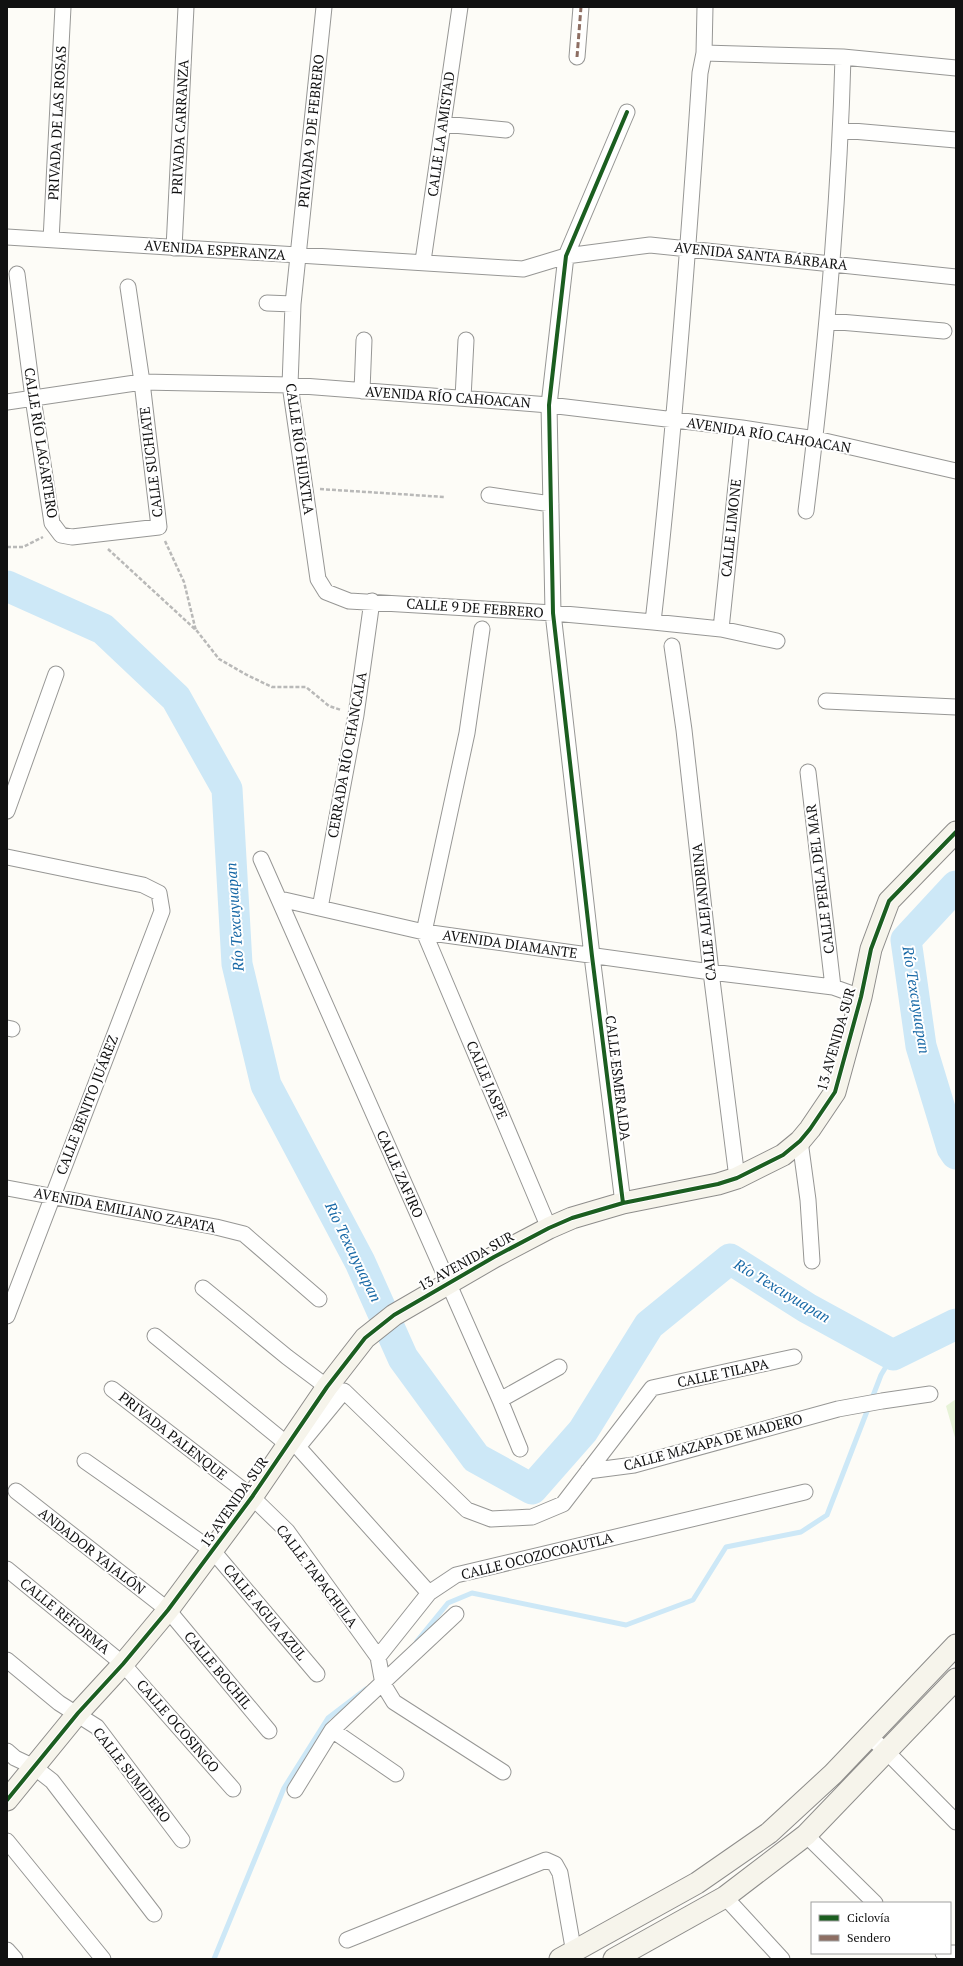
<svg xmlns="http://www.w3.org/2000/svg" width="963" height="1966" viewBox="0 0 963 1966" font-family="'PT Serif',serif">
<style>
.green{fill:#e7f3d7}
.lines{fill:none;stroke-linecap:round;stroke-linejoin:round}
.stream{stroke:#cde8f7;stroke-width:5}
.river{stroke:#cde8f7;stroke-width:31}
.street-casing{stroke:#979795;stroke-width:17}
.secondary-casing{stroke:#8e8d8b;stroke-width:23}
.path{stroke:#b9b9b8;stroke-width:2.5;stroke-dasharray:4 2;stroke-linecap:butt}
.street{stroke:#fffffe;stroke-width:15}
.secondary{stroke:#f6f4eb;stroke-width:21}
.quiet{stroke:#8d6e63;stroke-width:3;stroke-dasharray:6 3;stroke-linecap:butt}
.cycleway-casing{stroke:#fff;stroke-width:6}
.cycleway{stroke:#1b5e20;stroke-width:4}
.labels{text-anchor:middle;stroke-width:4;stroke-linejoin:round;paint-order:stroke}
.street-label{font-size:14px;fill:#111;stroke:#fff}
.water-label{font-size:15px;font-style:italic;fill:#1768a6;stroke:#fff}
</style>
<rect width="100%" height="100%" fill="#fdfcf7"/>
<path class="green" d="M956,1399V1441L946,1406Z"/>
<g class="lines">
<path class="stream" d="M417,1641L448,1603L472,1593L626,1625L693,1600L726,1547L801,1532L827,1515L881,1375L893,1355
M214,1959L284,1788L328,1718L366,1689"/>
<path class="river" d="M7,586L103,629L176,698L227,789L237,964L266,1085L360,1262L403,1358L476,1458L532,1489L583,1431L649,1325L730,1259L807,1308L893,1355L956,1324
M956,886L906,940L921,1046L952,1148L956,1154"/>
<defs>
<path id="street" d="M324,7L293,304L290,385L318,579L326,592L349,601L553,613L653,622L721,629L777,641
M704,53L843,57L956,68
M577,57L581,7
M443,124L506,130
M841,130L956,140
M7,237L523,269L566,256L650,245L956,277
M51,240L63,7
M174,248L186,7
M423,261L460,7
M17,274L33,398L52,523L61,535L72,537L159,527L142,382L128,287
M267,303L293,304
M828,321L944,331
M362,391L364,340
M463,398L466,340
M7,402L142,382L290,385L549,405L742,428L816,439L956,471
M489,495L551,504
M806,511C825,360 839,209 843,57
M653,622C674,439 688,256 700,73L704,53L705,7
M482,629L467,733L424,932L549,1228
M721,629L742,428
M672,646L684,730L711,972L737,1178
M826,701L956,707
M808,772L833,987
M7,811L56,674
M7,857L143,885L159,893L162,911L7,1316
M261,859L500,1400L520,1449
M280,899L424,932L711,972L833,987L861,997
M320,908L356,715L372,601
M7,1028L12,1029
M800,1141L808,1200L812,1261
M7,1188L216,1227L244,1234L319,1299
M623,1203L592,956L553,613L549,405L566,256L627,112
M203,1288L287,1357L327,1387
M155,1336L287,1444L298,1447L429,1593
M112,1389L252,1497L287,1531L378,1657L383,1684L394,1702L503,1772
M500,1400L559,1367
M298,1447L344,1391L467,1510L491,1519L532,1517L563,1504L652,1388L794,1357
M85,1461L213,1551L317,1674
M588,1471L634,1465L838,1409L882,1401L930,1394
M16,1491L168,1610L269,1731
M7,1569L123,1664L233,1789
M378,1657L429,1593L456,1575L805,1492
M7,1660L59,1703L97,1727L182,1840
M332,1730L396,1774
M869,1736L887,1752L956,1822
M7,1751L15,1758L34,1767L52,1781L154,1914
M295,1790L332,1730L456,1614
M806,1835L875,1903
M7,1841L103,1959
M725,1897L782,1959
M347,1940L546,1860L555,1864L560,1873L575,1959
M7,1950L15,1959
M943,1953H956"/>
<path id="secondary" d="M7,1800L78,1713L123,1664L168,1610L252,1497L327,1387L365,1338L394,1315L494,1257L549,1228L572,1218L623,1203L718,1184L737,1178L783,1155L800,1141L810,1129L835,1092L861,997L871,949L889,901L956,832
M560,1959L697,1883L769,1833L833,1774L956,1645
M614,1959L725,1897L806,1835L956,1679"/>
</defs>
<use href="#street" class="street-casing"/>
<use href="#secondary" class="secondary-casing"/>
<path class="path" d="M320,489L445,497
M165,541L184,582L196,631
M7,547H23L43,537
M108,549L197,631L219,659L247,675L272,687H306L329,706L341,710"/>
<use href="#street" class="street"/>
<use href="#secondary" class="secondary"/>
<path class="quiet" d="M577,57L581,7"/>
<defs>
<path id="cycleway" d="M623,1203L592,956L553,613L549,405L566,256L627,112
M7,1800L78,1713L123,1664L168,1610L252,1497L327,1387L365,1338L394,1315L494,1257L549,1228L572,1218L623,1203L718,1184L737,1178L783,1155L800,1141L810,1129L835,1092L861,997L871,949L889,901L956,832"/>
</defs>
<use href="#cycleway" class="cycleway-casing"/>
<use href="#cycleway" class="cycleway"/>
</g>
<g class="labels">
<g class="street-label">
<text transform="translate(57 123) rotate(-87)" y="5">PRIVADA DE LAS ROSAS</text>
<text transform="translate(180 127) rotate(-87)" y="5">PRIVADA CARRANZA</text>
<text transform="translate(311 131) rotate(-84)" y="5">PRIVADA 9 DE FEBRERO</text>
<text transform="translate(441 134) rotate(-82)" y="5">CALLE LA AMISTAD</text>
<text transform="translate(215 250) rotate(4)" y="5">AVENIDA ESPERANZA</text>
<text transform="translate(761 256) rotate(6)" y="5">AVENIDA SANTA BÁRBARA</text>
<text transform="translate(448 397) rotate(4)" y="5">AVENIDA RÍO CAHOACAN</text>
<text transform="translate(769 435) rotate(9)" y="5">AVENIDA RÍO CAHOACAN</text>
<text transform="translate(41 443) rotate(81)" y="5">CALLE RÍO LAGARTERO</text>
<text transform="translate(300 449) rotate(82)" y="5">CALLE RÍO HUIXTLA</text>
<text transform="translate(151 462) rotate(-97)" y="5">CALLE SUCHIATE</text>
<text transform="translate(731 528) rotate(-84)" y="5">CALLE LIMONE</text>
<text transform="translate(475 608) rotate(4)" y="5">CALLE 9 DE FEBRERO</text>
<text transform="translate(347 755) rotate(-80)" y="5">CERRADA RÍO CHANCALA</text>
<text transform="translate(820 879) rotate(-97)" y="5">CALLE PERLA DEL MAR</text>
<text transform="translate(704 912) rotate(-96)" y="5">CALLE ALEJANDRINA</text>
<text transform="translate(510 944) rotate(8)" y="5">AVENIDA DIAMANTE</text>
<text transform="translate(836 1039) rotate(-74)" y="5">13 AVENIDA SUR</text>
<text transform="translate(618 1078) rotate(83)" y="5">CALLE ESMERALDA</text>
<text transform="translate(487 1080) rotate(67)" y="5">CALLE JASPE</text>
<text transform="translate(87 1105) rotate(-69)" y="5">CALLE BENITO JUÁREZ</text>
<text transform="translate(400 1174) rotate(66)" y="5">CALLE ZAFIRO</text>
<text transform="translate(125 1210) rotate(11)" y="5">AVENIDA EMILIANO ZAPATA</text>
<text transform="translate(466 1261) rotate(-29)" y="5">13 AVENIDA SUR</text>
<text transform="translate(723 1373) rotate(-12)" y="5">CALLE TILAPA</text>
<text transform="translate(173 1436) rotate(38)" y="5">PRIVADA PALENQUE</text>
<text transform="translate(713 1442) rotate(-15)" y="5">CALLE MAZAPA DE MADERO</text>
<text transform="translate(234 1502) rotate(-55)" y="5">13 AVENIDA SUR</text>
<text transform="translate(92 1551) rotate(38)" y="5">ANDADOR YAJALÓN</text>
<text transform="translate(537 1556) rotate(-14)" y="5">CALLE OCOZOCOAUTLA</text>
<text transform="translate(317 1576) rotate(53)" y="5">CALLE TAPACHULA</text>
<text transform="translate(265 1612) rotate(50)" y="5">CALLE AGUA AZUL</text>
<text transform="translate(65 1616) rotate(39)" y="5">CALLE REFORMA</text>
<text transform="translate(218 1670) rotate(50)" y="5">CALLE BOCHIL</text>
<text transform="translate(178 1726) rotate(49)" y="5">CALLE OCOSINGO</text>
<text transform="translate(132 1775) rotate(52)" y="5">CALLE SUMIDERO</text>
</g>
<g class="water-label">
<text transform="translate(235 917) rotate(-94)" y="5">Río Texcuyuapan</text>
<text transform="translate(916 1000) rotate(81)" y="5">Río Texcuyuapan</text>
<text transform="translate(353 1252) rotate(64)" y="5">Río Texcuyuapan</text>
<text transform="translate(782 1291) rotate(31)" y="5">Río Texcuyuapan</text>
</g>
</g>
<rect width="963" height="1966" fill="none" stroke="#111111" stroke-width="16"/>
<rect x="811" y="1902" width="140" height="52" fill="#ffffff" stroke="#a0a0a0"/>
<rect x="819" y="1915" width="20" height="6" fill="#1b5e20" stroke="#a0a0a0"/>
<text x="847" y="1922" font-size="12" fill="#111111">Ciclovía</text>
<rect x="819" y="1935" width="20" height="6" fill="#8d6e63" stroke="#a0a0a0"/>
<text x="847" y="1942" font-size="12" fill="#111111">Sendero</text>
</svg>
